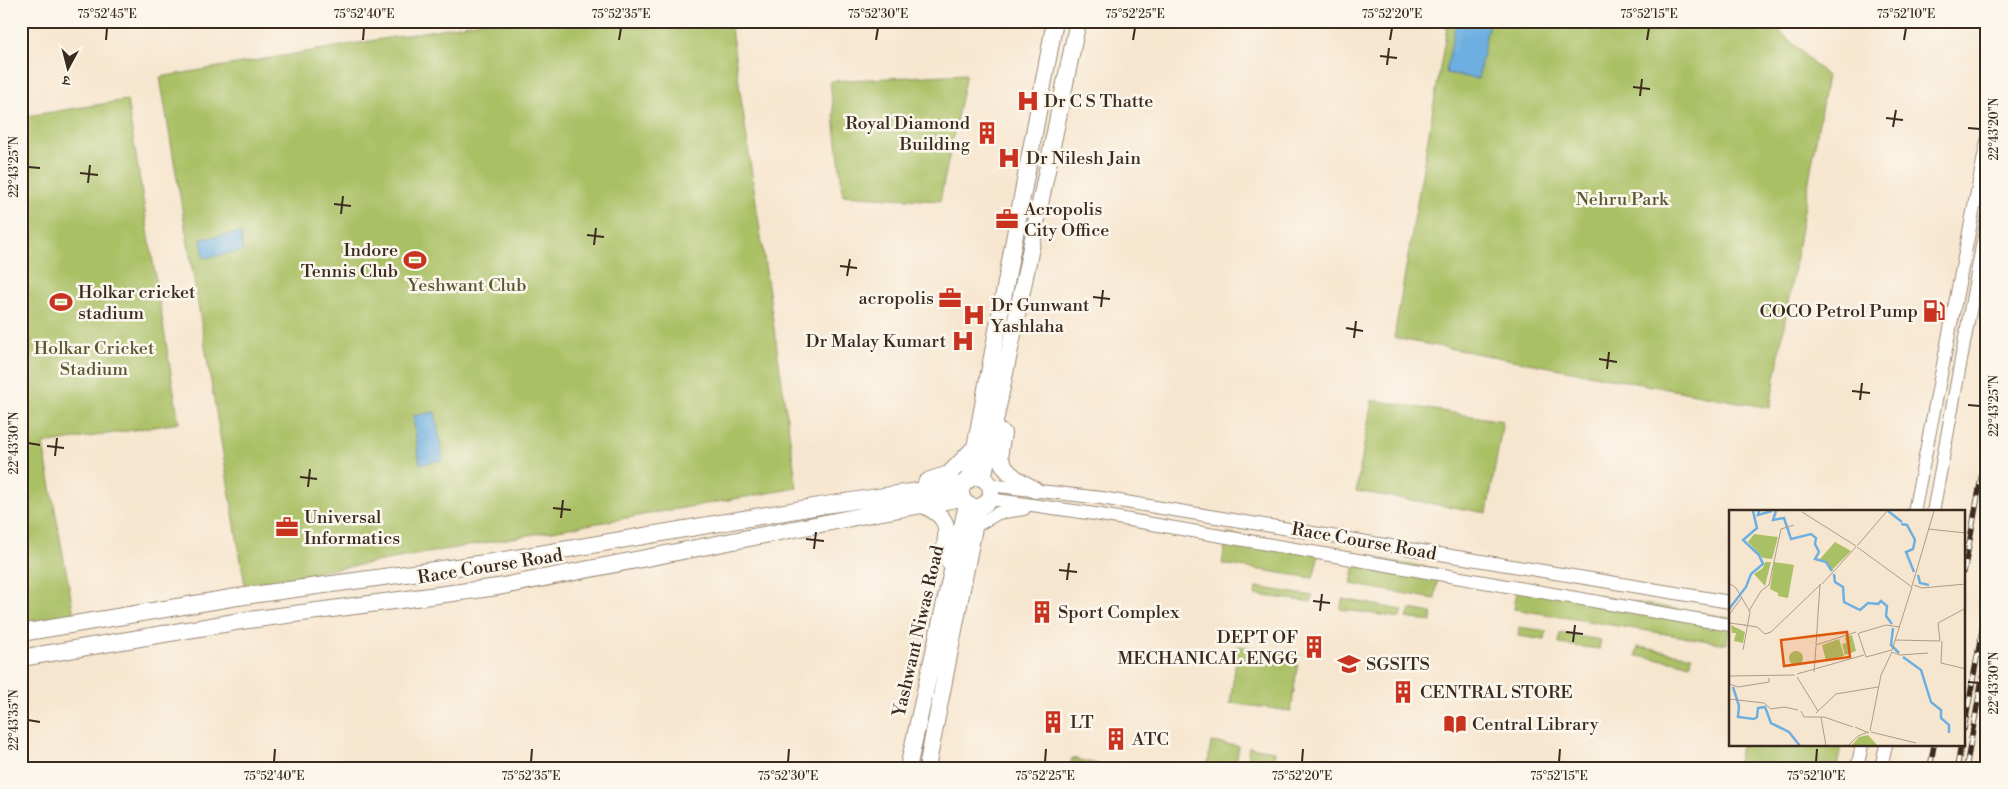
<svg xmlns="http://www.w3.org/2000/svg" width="2008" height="789" viewBox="0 0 2008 789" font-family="'Libre Bodoni','Noto Serif Devanagari',serif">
<rect width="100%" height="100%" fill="#fbf7ec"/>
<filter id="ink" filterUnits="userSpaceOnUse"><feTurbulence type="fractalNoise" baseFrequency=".02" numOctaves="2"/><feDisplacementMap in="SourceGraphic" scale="10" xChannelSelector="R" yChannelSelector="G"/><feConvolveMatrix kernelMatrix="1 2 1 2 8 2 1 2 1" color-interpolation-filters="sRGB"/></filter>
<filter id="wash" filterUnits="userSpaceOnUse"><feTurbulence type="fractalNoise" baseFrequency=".0096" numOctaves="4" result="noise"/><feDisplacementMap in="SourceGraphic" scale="20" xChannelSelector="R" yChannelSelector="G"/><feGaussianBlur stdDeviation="1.12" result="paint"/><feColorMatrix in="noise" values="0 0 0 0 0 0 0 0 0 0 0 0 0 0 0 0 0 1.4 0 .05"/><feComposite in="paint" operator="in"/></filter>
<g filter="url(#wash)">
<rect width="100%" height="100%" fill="#f7e6cf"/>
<path fill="#aac065" stroke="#727542" d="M487,21h243l67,467 -552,97 -85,-508z
M1448,21h321l58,55 -57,332 -376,-70z
M966,74l-26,127 -97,-6 -13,-114z
M127,100l52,323 -136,21 32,176 -54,8v-511z
M1372,400l131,21 -16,92 -131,-22z
M1227,534l93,15 -7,29 -91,-14z
M1357,555l82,14 -4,30 -84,-15z
M1518,583l212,35 -3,26 -213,-35z
M1256,587l57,9 -2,6 -56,-7z
M1343,599l60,11 -3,8 -60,-9z
M1410,609l22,4 -1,9 -24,-4z
M1519,627l27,4 -1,9 -27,-4z
M1560,633l41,7 -2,9 -40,-5z
M1238,646l61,8 -8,57 -61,-8z
M1638,647l54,9 -1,8 -55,-8z
M1211,742l28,4 -4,22h-28z
M1741,745h100l-4,23h-100z
M1249,747l26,4 -2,17h-27z
M1072,758l25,6v4h-27z"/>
<path fill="#6dafe1" stroke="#546c80" d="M1456,21h33l-11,58 -32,-6z
M240,233l3,18 -39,7 -3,-19z
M435,412l8,48 -23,4 -7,-48z"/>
</g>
<g filter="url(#ink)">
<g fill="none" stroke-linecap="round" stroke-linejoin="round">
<defs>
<path id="minor" d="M989,485l112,13 629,104
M990,499l105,15 635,111
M1914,512l73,-371
M1933,512l54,-293
M974,527l24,-14 26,-4
M1857,768l5,-23
M1881,768l5,-23"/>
<path id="major" d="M1003,433c-1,7 -3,14 -3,20 0,19 22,29 35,37
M961 492a15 15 0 1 1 30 0a15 15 0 1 1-30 0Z
M983,479l95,-458
M969,480l86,-459
M926,483l4,-3 19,-6 26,-27
M923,505c41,19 12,35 27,58
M21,633l216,-36 256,-35 332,-57 139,-21
M21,658l220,-37 257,-34 373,-73 91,-16
M908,768l59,-264
M927,768l51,-261"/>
</defs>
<use href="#minor" stroke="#998876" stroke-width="14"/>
<use href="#major" stroke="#998876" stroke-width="18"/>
<use href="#minor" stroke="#fff" stroke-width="12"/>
<use href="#major" stroke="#fff" stroke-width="16"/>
<defs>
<path id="rail" d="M1964,572l23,-126
M1964,729l23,-126
M1930,768l4,-23
M1957,768l4,-23
M1966,768l21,-117"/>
</defs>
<use href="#rail" stroke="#3b2a1e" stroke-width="5.5"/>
<use href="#rail" stroke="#fbf7ec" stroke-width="4" stroke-dasharray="11" stroke-linecap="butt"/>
</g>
</g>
<path fill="none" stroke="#3b2a1e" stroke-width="2" d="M106,40l1,-12M363,40l1,-12M619,40l2,-12M876,40l2,-12M1133,40l2,-12M1390,40l2,-12M1647,40l2,-12M1904,40l2,-12M1380,56l17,2M1387,65l2,-17M1633,87l17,2M1640,96l2,-17M1886,118l17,2M1893,127l3,-17M1968,128l12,1M28,167l12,1M80,173l18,2M88,183l2,-18M334,204l17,2M341,214l2,-18M587,235l17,2M594,245l2,-17M840,266l17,2M847,276l3,-17M1093,297l17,2M1101,307l2,-17M1346,328l17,3M1354,338l2,-17M1599,359l18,3M1607,369l2,-17M1852,391l18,2M1860,400l2,-17M1968,405l12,1M28,443l12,2M47,446l17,2M55,456l2,-18M300,477l17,2M308,487l2,-18M553,508l18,2M561,518l2,-18M806,539l18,2M814,549l2,-17M1059,570l18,2M1067,580l2,-17M1313,601l17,2M1320,611l2,-17M1566,632l17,2M1573,642l2,-17M1968,682l12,1M28,720l12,2M274,762l1,-13M531,762l1,-13M788,762l1,-13M1045,762l1,-13M1302,762l1,-13M1559,762l1,-13M1816,762l1,-13"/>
<defs>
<symbol id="hospital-bare" viewBox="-9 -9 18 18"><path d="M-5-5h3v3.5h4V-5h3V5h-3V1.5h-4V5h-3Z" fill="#c8321e" stroke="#fbf7ec" stroke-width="2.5" paint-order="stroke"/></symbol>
<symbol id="building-bare" viewBox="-9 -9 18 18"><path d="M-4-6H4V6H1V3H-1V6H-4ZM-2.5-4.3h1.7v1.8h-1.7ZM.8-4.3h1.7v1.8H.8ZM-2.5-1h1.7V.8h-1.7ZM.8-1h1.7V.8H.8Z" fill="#c8321e" stroke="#fbf7ec" stroke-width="2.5" paint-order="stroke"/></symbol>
<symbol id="office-bare" viewBox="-9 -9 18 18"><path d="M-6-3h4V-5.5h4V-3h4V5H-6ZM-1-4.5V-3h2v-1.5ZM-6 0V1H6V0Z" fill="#c8321e" stroke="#fbf7ec" stroke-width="2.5" paint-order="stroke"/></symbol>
<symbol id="stadium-bare" viewBox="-9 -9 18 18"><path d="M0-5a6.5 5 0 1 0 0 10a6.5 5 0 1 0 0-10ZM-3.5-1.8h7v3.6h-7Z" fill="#c8321e" stroke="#fbf7ec" stroke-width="2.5" paint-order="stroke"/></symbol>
<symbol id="fuel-bare" viewBox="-9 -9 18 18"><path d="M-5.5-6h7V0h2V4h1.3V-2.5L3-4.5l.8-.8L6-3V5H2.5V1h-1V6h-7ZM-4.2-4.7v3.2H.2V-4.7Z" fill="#c8321e" stroke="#fbf7ec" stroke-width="2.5" paint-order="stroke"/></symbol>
<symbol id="university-bare" viewBox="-9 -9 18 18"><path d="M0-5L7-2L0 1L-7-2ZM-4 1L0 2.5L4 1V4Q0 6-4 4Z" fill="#c8321e" stroke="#fbf7ec" stroke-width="2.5" paint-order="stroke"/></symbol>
<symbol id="library-bare" viewBox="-9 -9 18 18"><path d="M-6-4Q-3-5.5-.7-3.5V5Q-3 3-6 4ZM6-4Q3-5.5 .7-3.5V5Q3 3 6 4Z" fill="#c8321e" stroke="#fbf7ec" stroke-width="2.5" paint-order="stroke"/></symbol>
</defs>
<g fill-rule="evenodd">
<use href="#hospital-bare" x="1012" y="85" width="32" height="32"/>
<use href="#building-bare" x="971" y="117" width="32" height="32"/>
<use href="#hospital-bare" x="993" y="142" width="32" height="32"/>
<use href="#office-bare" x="991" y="203" width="32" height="32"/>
<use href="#stadium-bare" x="399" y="244" width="32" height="32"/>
<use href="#office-bare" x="934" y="282" width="32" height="32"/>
<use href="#stadium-bare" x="45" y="286" width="32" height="32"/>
<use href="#fuel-bare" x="1918" y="295" width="32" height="32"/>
<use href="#hospital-bare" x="958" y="299" width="32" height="32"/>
<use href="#hospital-bare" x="947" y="325" width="32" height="32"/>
<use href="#office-bare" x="271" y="511" width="32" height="32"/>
<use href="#building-bare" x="1026" y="596" width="32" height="32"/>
<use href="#building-bare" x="1298" y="631" width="32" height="32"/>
<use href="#university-bare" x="1333" y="648" width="32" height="32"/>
<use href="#building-bare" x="1387" y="676" width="32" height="32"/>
<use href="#building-bare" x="1037" y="706" width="32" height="32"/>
<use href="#library-bare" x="1439" y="708" width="32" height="32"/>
<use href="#building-bare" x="1100" y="723" width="32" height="32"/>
</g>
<g text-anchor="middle" stroke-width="5" stroke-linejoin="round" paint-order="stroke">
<g font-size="18" fill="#3b2a1e" stroke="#fbf7ec" text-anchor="start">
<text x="1044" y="107">Dr C S Thatte</text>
<text x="970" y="129" text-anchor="end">Royal Diamond<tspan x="970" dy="21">Building</tspan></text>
<text x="1026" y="164">Dr Nilesh Jain</text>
<text x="1024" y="215">Acropolis<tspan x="1024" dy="21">City Office</tspan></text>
<text x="398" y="256" text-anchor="end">Indore<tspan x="398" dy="21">Tennis Club</tspan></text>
<text x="78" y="298">Holkar cricket<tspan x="78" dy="21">stadium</tspan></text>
<text x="934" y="304" text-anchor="end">acropolis</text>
<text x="991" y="311">Dr Gunwant<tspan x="991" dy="21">Yashlaha</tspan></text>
<text x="1918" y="317" text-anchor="end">COCO Petrol Pump</text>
<text x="946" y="347" text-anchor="end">Dr Malay Kumart</text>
<text x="304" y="523">Universal<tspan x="304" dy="21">Informatics</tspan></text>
<text x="1058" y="618">Sport Complex</text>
<text x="1298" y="643" text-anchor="end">DEPT OF<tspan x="1298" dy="21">MECHANICAL ENGG</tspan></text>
<text x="1366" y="670">SGSITS</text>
<text x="1420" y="698">CENTRAL STORE</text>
<text x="1070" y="728">LT</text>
<text x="1472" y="730">Central Library</text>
<text x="1132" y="745">ATC</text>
</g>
<g font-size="18" fill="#5c5733" stroke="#fbf7ec">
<text x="1622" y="205">Nehru Park</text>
<text x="467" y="291">Yeshwant Club</text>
<text x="94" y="354">Holkar Cricket<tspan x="94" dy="21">Stadium</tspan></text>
</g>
<g font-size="18" fill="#3b2a1e" stroke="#fbf7ec">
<text transform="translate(1364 541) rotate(10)" y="6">Race Course Road</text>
<text transform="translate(490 566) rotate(-9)" y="6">Race Course Road</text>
<text transform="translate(918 631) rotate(-77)" y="6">Yashwant Niwas Road</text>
</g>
</g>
<g transform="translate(1729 510)">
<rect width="236" height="236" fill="#f7e6cf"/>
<path d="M25,24l24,3 -6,22 -9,-1 -15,-16zM106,32l16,9 -19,19 -6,-9 -7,-1zM36,52h6l-6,24 -11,-12 9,-6zM45,52l20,3 -6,33 -10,-2v-3l-8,-4zM2,115l14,7 -2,11 -9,-2 2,-8h-4zM123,125l4,16 -11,4 -3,-11 4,-1 -1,-6zM110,129l5,17 -18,5 -4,-16zM60 148a7 7 0 1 1 14 0a7 7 0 1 1-14 0ZM139,225l10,11h-27l8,-9z" fill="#aac065"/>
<path fill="none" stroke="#6dafe1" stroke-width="2.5" d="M30,1l-1,4 14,-4M47,1l-3,9 11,-2 7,21 20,-5 5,4 -1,6 4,8 -4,7 11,3 6,9M159,1l14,11M172,14l6,1 8,15 -2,9 -7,3 8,20M105,64l1,8 8,5 1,15 16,8 8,-7 10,1 3,-3 6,5 -1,10 6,8M189,65l2,8 9,2M0,99l17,-22 5,-13 12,-10 -4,-9 -16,-15 14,-12 -4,-17M164,118l-2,17 8,8M174,147l18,13 10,32 10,8v8l8,7v8M4,177l6,19 -1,11 16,2 3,-2 1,-9 7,-1 6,16 18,9 11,14"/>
<path fill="none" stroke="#ac9b88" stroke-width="1" d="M73,2l54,34M199,19l38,4M128,36l30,-35M128,37l55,40 -20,63 -26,7 -8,-24M0,73l7,5 14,24 -7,38M93,74l34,-37M185,75l8,3 44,-4M183,76l22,-75M20,101l12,-20 8,-6 12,-56 13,-4M0,105l13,-18M0,113l16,2M15,115l13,2 8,7 6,-2 50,-48M130,123l27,-8 14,2M166,130l45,1M211,131l-2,-18 28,-15M213,131l-1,22 25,6M87,135l4,-61M87,135l40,-13M171,145l28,-2M85,162l2,-26M68,164l67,-19M0,166l66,-1M68,167l21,34M0,174l9,3 31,-5v-4M0,189l35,4 7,6 13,-2 14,3M72,201l3,6h20l29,10M87,203l20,-19 42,-7M92,207l5,29M126,217l14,6M141,221l11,-56 11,-23 8,3M142,222l45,11M119,236l10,-10 10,-4"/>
<path fill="#df570d" fill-opacity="0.15" stroke="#df570d" stroke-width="2.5" d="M118,122l3,25 -66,9 -3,-26z"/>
<rect width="236" height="236" fill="none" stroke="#3b2a1e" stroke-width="2.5"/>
</g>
<rect width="2008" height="789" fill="none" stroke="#fbf7ec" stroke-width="55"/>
<g transform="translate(68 68) rotate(187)" stroke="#fbf7ec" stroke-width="4" paint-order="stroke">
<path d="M0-4L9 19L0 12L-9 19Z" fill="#3b2a1e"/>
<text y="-8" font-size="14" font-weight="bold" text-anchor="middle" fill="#3b2a1e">उ</text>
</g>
<rect x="28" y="28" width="1952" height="734" fill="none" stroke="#3b2a1e" stroke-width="2"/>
<g font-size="12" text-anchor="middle" fill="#3b2a1e">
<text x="107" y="18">75°52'45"E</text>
<text x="364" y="18">75°52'40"E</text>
<text x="621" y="18">75°52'35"E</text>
<text x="878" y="18">75°52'30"E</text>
<text x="1135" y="18">75°52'25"E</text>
<text x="1392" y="18">75°52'20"E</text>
<text x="1649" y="18">75°52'15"E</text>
<text x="1906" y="18">75°52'10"E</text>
<text transform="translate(1994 129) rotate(-90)" y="4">22°43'20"N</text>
<text transform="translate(14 167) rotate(-90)" y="4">22°43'25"N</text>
<text transform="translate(1994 406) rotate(-90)" y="4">22°43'25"N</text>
<text transform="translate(14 443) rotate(-90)" y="4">22°43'30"N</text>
<text transform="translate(1994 683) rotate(-90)" y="4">22°43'30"N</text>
<text transform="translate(14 720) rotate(-90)" y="4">22°43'35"N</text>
<text x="274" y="780">75°52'40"E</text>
<text x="531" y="780">75°52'35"E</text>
<text x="788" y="780">75°52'30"E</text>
<text x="1045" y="780">75°52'25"E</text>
<text x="1302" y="780">75°52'20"E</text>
<text x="1559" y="780">75°52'15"E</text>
<text x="1816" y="780">75°52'10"E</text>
</g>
</svg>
